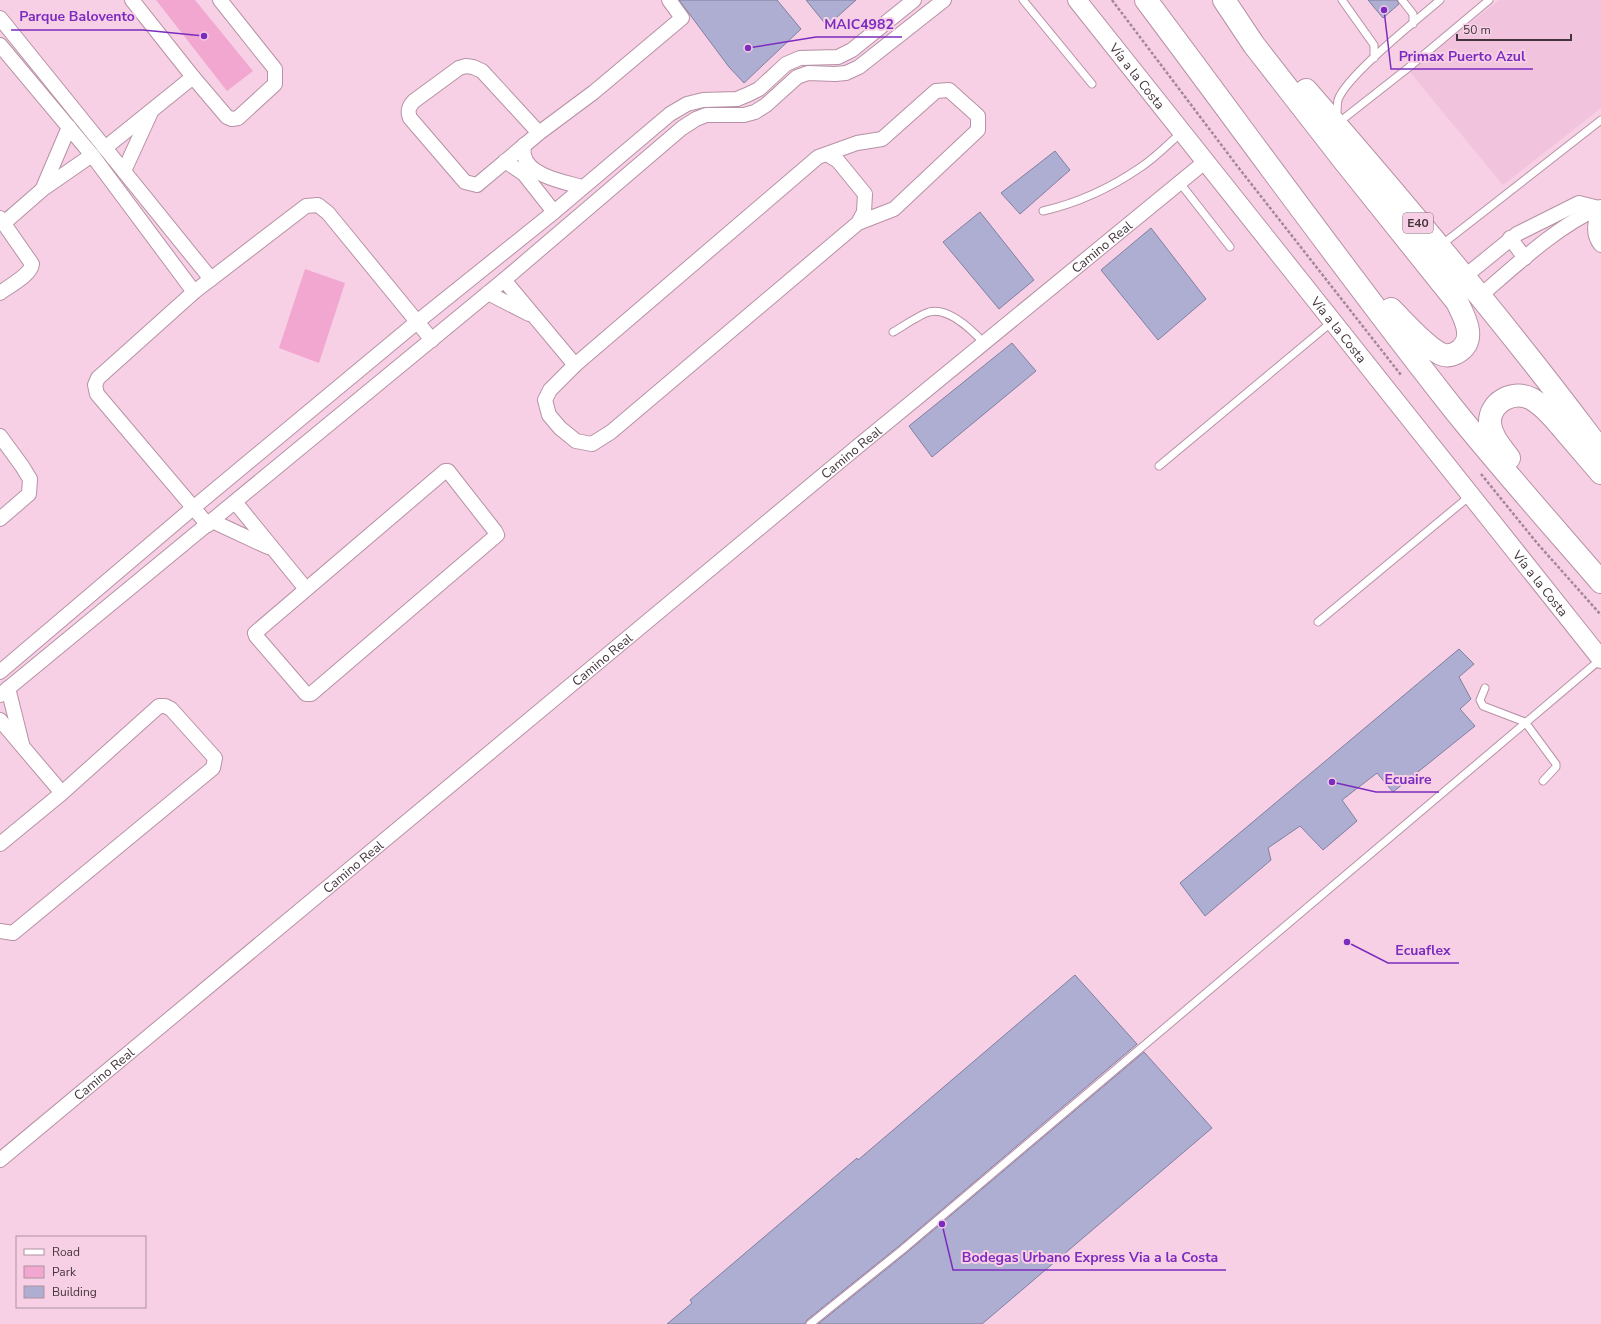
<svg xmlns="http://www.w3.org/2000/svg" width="1601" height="1324" viewBox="0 0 1601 1324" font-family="'Nunito Sans',sans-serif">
<rect width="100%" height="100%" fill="#f7d0e5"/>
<path fill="#f2c3dc" d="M1499,0h102v108l-98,77 -94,-114z"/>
<path fill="#f1a7d0" d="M156,0h39l58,71 -26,20z
M305,269l40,14 -26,80 -40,-15z"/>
<path fill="#aeaed2" stroke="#7f7fa1" d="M679,0h98l24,29 -57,54 -15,-16z
M806,0h50l-29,26z
M1368,0h29l2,4 -16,14z
M1055,151l15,19 -50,44 -19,-21z
M980,212l54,68 -35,29 -56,-67z
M1151,228l55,71 -48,41 -57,-70z
M1012,343l24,28 -104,86 -23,-31z
M1459,649l15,15 -15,13 12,22 -11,10 15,17 -82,66 -16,-19 -35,27 15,21 -34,29 -23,-24 -32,22 3,12 -66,56 -25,-33z
M1075,975l62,69 -238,202 -92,74 -2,4h-138l25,-21 -2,-3 167,-142 1,2z
M1144,1052l68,76 -230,196h-164l87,-70z"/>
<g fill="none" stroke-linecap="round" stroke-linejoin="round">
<defs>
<path id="service" d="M1023,0l69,84
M1342,0l32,45v13
M1402,0l11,14v10
M1337,119c0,-6 0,-14 1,-19 8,-24 80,-81 102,-100
M1338,123l70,-55 81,-68
M1180,183l50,64
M1043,211c35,-8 69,-24 98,-44 15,-10 27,-23 40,-34
M1440,246l161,-126
M893,332c9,-5 26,-17 36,-20 19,-5 43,18 55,31
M1159,466l174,-145
M1318,622l153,-127
M1485,688l-5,12 3,6 42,16 31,42v3l-13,14
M810,1324l92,-74 699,-591"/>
<g id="minor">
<path d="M132,0l61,77 34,40 5,2 6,-1 37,-34v-15l-55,-69"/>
<path d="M0,18l211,261"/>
<path d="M0,45l92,110 102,137"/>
<path d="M539,133l-57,-62 -9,-4 -7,-1 -7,2 -45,33c-5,5 -7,10 -4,17l55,64 12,3 62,-52 55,-41 88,-74 -13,-18"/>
<path d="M524,145c0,3 -1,7 0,10 4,21 41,27 58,32"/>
<path d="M105,148l88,-71"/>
<path d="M827,154l11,7 27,33 -1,18 -6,11 -247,209 -19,12 -16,-3 -16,-13 -11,-13 -4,-15 5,-10 25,-25 243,-208 39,-14 25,-4 54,-48 13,-1 29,26v14l-84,79 -36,14"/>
<path d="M505,161l19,13 30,38"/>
<path d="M124,171l27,-59"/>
<path d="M43,188l26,-61"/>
<path d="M1599,208c-3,13 -8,25 2,37"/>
<path d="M0,218l32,46c-1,11 -23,22 -32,29"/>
<path d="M4,223l39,-34 49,-34"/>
<path d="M1510,238l15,20"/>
<path d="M1464,277l53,-43 62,-31 20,5"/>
<path d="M504,280l71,85"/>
<path d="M488,293l41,21"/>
<path d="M1479,297c36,-31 79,-72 122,-90"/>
<path d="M0,436l22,30 8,13 -1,15 -29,25"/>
<path d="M445,471h3l47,60 2,4 -186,159h-5l-50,-58 -1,-3z"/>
<path d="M235,502l71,87"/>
<path d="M212,521l56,26"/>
<path d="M208,525l-111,-131 -2,-9 3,-7 96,-86 112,-86 12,-1 10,8 104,127"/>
<path d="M0,672l193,-164 224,-186 137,-110 116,-98 17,-10 16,-4 34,-1 12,-5 10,-5 27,-25 14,-6 38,-1 14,-7 62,-50"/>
<path d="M8,688l14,56"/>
<path d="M0,695l504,-415 178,-152 14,-9 10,-4h38l11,-3 11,-7 31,-28 11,-4 27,1 11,-1 13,-6 85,-67"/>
<path d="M0,720l62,73"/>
<path d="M0,844l62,-51 97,-87h6l6,3 44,49 -2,10 -200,165 -13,-2"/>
<path id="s1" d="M0,1160l857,-713 349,-286"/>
</g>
<g id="tertiary">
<path id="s2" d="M1077,0l524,659"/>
</g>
<path id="trunk" d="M1146,0c102,136 201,274 306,407 48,60 99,117 149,175
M1224,0l30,45 91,117 112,140c8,16 21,39 -1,51 -6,3 -12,3 -17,0 -16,-9 -35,-31 -48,-44
M1306,90c101,116 203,237 295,361
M1509,458c-7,-10 -18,-21 -19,-35 -1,-21 24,-34 42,-24 13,8 23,20 33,32 12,14 24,28 36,42"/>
</defs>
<use href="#service" stroke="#b791a5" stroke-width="9"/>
<use href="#minor" stroke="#b791a5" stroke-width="16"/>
<use href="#tertiary" stroke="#b791a5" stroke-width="20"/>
<use href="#trunk" stroke="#b791a5" stroke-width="24"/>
<path stroke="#a38796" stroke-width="2.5" stroke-dasharray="3 2" stroke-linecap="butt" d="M1112,0l126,167 163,208
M1481,474l56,69 64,72"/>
<use href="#service" stroke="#fff" stroke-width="7"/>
<use href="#minor" stroke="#fff" stroke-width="14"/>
<use href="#tertiary" stroke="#fff" stroke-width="18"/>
<use href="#trunk" stroke="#fff" stroke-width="22"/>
</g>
<g text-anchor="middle" stroke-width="4" stroke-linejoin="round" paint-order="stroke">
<rect fill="#f7d0e5" stroke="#7a646f" stroke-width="1" x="1403" y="213" width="30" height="20" rx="3"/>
<g font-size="12" font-weight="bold" fill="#44353d">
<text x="1418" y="227">E40</text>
</g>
<g font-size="13" fill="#44353d" stroke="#f7d0e5">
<text dy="5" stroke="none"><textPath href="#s2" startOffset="97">Vía a la Costa</textPath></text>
<text dy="5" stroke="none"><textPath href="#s1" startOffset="1431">Camino Real</textPath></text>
<text dy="5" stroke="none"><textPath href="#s2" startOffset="421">Vía a la Costa</textPath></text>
<text dy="5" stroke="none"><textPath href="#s1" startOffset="1107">Camino Real</textPath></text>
<text dy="5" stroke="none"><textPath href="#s2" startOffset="745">Vía a la Costa</textPath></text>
<text dy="5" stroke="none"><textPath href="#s1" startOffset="783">Camino Real</textPath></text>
<text dy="5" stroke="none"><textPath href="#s1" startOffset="459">Camino Real</textPath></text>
<text dy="5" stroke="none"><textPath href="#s1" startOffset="135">Camino Real</textPath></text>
</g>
</g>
<path fill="none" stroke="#7b2cbf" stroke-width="1.5" d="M204 36L143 30H11M748 48L816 37H902M1384 10L1391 69H1533M1332 782L1376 792H1439M1347 942L1388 963H1459M942 1224L953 1270H1226"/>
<g fill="#7b2cbf" stroke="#f7d0e5" stroke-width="1.5">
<circle cx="204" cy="36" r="4"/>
<circle cx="748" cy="48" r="4"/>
<circle cx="1384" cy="10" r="4"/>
<circle cx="1332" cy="782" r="4"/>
<circle cx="1347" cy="942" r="4"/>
<circle cx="942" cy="1224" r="4"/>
</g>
<g font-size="14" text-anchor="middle" font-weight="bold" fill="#7b2cbf" stroke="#f7d0e5" stroke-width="4" stroke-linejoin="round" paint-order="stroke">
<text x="77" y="21">Parque Balovento</text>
<text x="859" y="29">MAIC4982</text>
<text x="1462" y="61">Primax Puerto Azul</text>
<text x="1408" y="784">Ecuaire</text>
<text x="1423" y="955">Ecuaflex</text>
<text x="1090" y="1262">Bodegas Urbano Express Via a la Costa</text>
</g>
<rect x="16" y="1236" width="130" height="72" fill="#f7d0e5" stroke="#af92a2"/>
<rect x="24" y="1249" width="20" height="6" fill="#ffffff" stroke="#af92a2"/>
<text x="52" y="1256" font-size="12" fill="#44353d">Road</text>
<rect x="24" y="1266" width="20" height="12" fill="#f1a7d0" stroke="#af92a2"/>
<text x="52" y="1276" font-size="12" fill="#44353d">Park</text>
<rect x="24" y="1286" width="20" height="12" fill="#aeaed2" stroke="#af92a2"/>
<text x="52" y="1296" font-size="12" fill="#44353d">Building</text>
<path d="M1457 34v6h114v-6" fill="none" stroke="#44353d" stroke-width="2"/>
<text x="1463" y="34" font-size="12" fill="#44353d" stroke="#f7d0e5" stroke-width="3" paint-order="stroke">50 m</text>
</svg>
